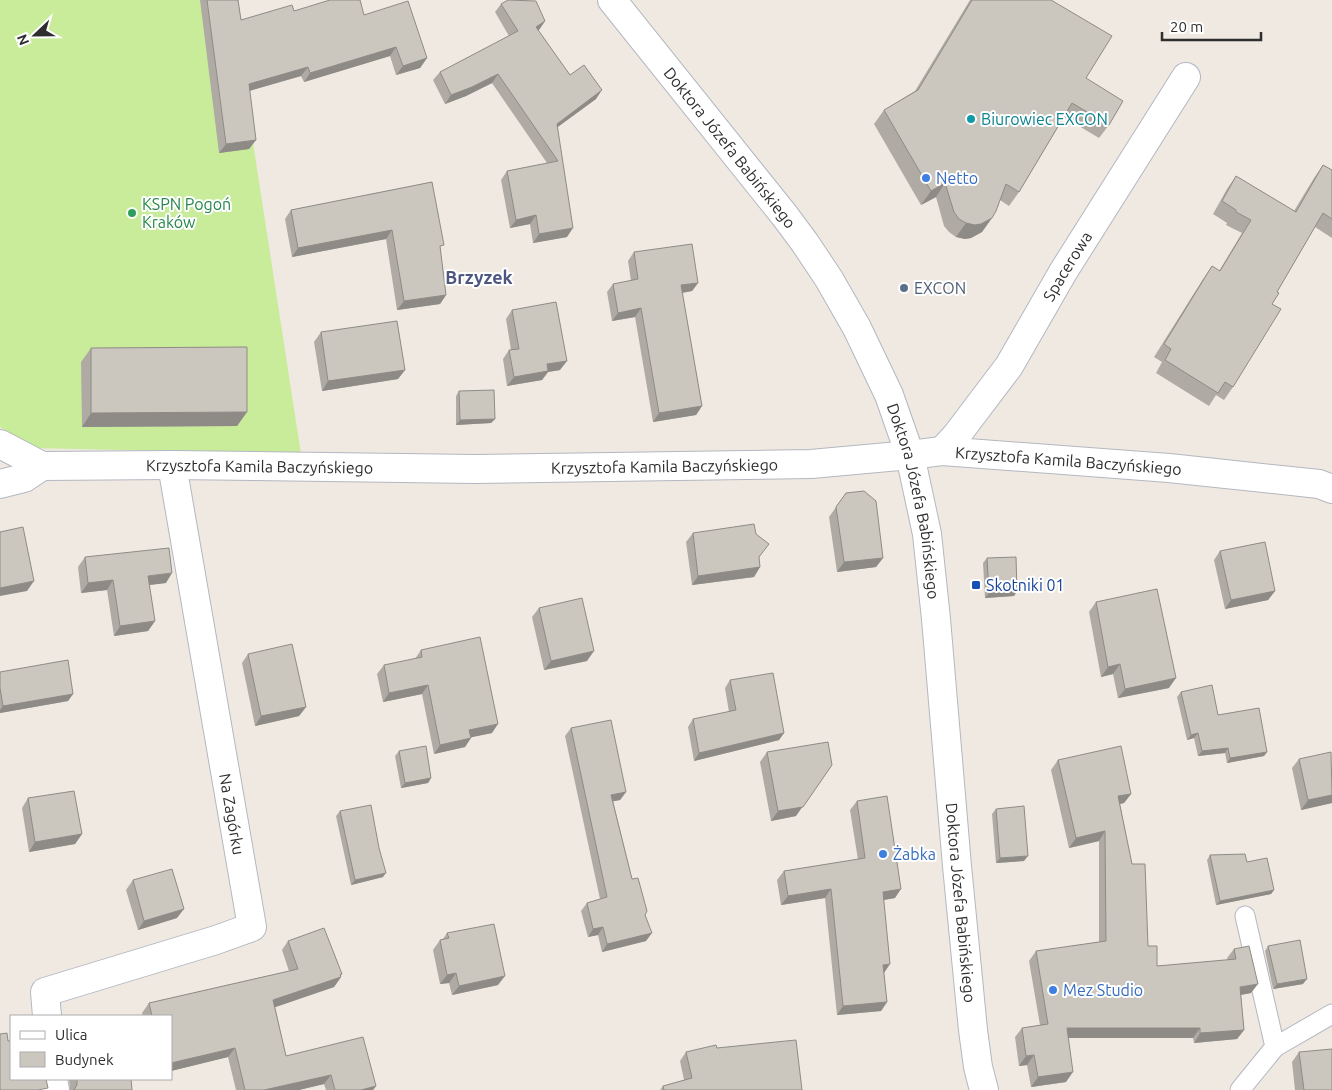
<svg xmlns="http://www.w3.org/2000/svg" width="1332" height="1090" viewBox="0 0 1332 1090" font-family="Ubuntu,sans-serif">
<rect width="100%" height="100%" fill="#efe9e1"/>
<path fill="#c9ec9a" d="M0,0h231l70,454 -269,-6 -32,-21z"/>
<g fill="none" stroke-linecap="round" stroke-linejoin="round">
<defs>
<path id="lane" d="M1245,916l30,131
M1240,1090l35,-43 57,-33"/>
<g id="street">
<path id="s1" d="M0,444l42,22 130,-1 303,4 336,-5 99,-9 32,-4 227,17 150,16 13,5"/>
<path id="s2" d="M942,451l14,-15 53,-70 54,-94 123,-195"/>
<path d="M0,484l24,-6 18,-12"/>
<path d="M47,1016l-2,-24 171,-52 36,-13 -80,-462"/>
<path d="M53,1079l2,11"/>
</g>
<g id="secondary">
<path id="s3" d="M612,0l173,216 20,27 24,36 28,49 32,67 21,60 17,79 9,85 21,247 16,164 5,37 6,23"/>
</g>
</defs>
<use href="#lane" stroke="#b4b7c1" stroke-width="21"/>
<use href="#street" stroke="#b4b7c1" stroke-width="30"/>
<use href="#secondary" stroke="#b4b7c1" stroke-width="30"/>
<use href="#lane" stroke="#fff" stroke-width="19"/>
<use href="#street" stroke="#fff" stroke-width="28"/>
<use href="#secondary" stroke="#fff" stroke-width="28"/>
</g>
<path fill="#afaba4" d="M200,0h38l3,20 53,-9 70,4 63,43 -7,10 -24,7 -6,-19 -86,26 -3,-6 -52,15 7,49 -7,9 -30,4z
M970,0h81l35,78 23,47 -10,13 -35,-21 -45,75 -10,14 -9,-6 -4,11 -14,21 -11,6 -6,1 -9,-2 -7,-5 -5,-6 -8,-29 -15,8 -47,-81 10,-14 31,-19z
M501,4l44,17 -7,10 32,44 26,24 -39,28 10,110 -34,6 -3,-19 -20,4 -9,-48 6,-9 40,-8 -55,-80 -26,13 -21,8 -12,-24 7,-8 69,-36 -14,-24z
M1323,165l9,5v68l-17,-11 -38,65 -44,95 -9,13 -8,-5 -7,11 -53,-33 6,-11 -8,-5 49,-78 9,-13 7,5 23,-38 -16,-8 1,-2 -14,-9 14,-25 9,-13 58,35 20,-33z
M432,182l14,113 -6,9 -43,6 -11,-71 -94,18 -7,-38 6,-9z
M634,252l64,31 -6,8 -10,2 20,113 -6,9 -43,7 -18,-105 -23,4 -5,-29 6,-8 18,-3 -3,-20z
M512,310l48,60 -12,2 -6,8 -35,6 -4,-27 6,-9h2l-5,-31z
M321,332l84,38 -7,9 -76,12 -8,-49z
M91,348l156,64 -10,14 -155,1 -1,-65z
M459,391l36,28 -4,4 -35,2v-29z
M846,493l37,65 -7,9 -39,5 -8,-55z
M693,533l67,34 -6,10 -62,8 -6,-43z
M1220,551l55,40 -7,9 -43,9 -11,-49z
M85,557l81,26 -17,2 6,36 -7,10 -34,5 -7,-46 -26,3 -3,-26z
M987,558l30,33 -3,5 -29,2 -2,-35z
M1096,602l73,86 -51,10 -5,-24 -12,3 -12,-65z
M539,608l48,53 -43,9 -12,-53z
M421,650l71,83 -21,4 -6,10 -31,7 -12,-60 -39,8 -6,-28 7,-9 31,-6z
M248,654l58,53 -7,9 -44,10 -13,-63z
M0,672l73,22 -5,7 -68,12z
M730,680l54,53 -5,7 -85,21 -6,-34 5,-8 36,-7 -4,-24z
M1181,692l37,23 49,37 -3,4 -37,7 -2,-10 -27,3 -4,-18 -7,2 -10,-43z
M571,728l55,64 -6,8 -7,1 19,78 13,36 1,26 -44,11 -4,-17 -10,2 -7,-26 6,-8 13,-4 -35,-163z
M399,751l32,27 -3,5 -27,5 -6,-32z
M767,752l29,64 -25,5 -11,-59z
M1299,759l33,44 -31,7 -9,-42z
M1058,760l73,34 -7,9 -4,1 28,142 9,20 71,-6 -1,-2 7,-9 17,44 -10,2 3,35 -7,9 -43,4 -1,-5h-125l-2,44 -35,5 -4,-22 -8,1 -4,-29 7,-9 18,-3 -11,-64 7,-10 63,-9v-101l-30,7 -18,-78z
M28,798l54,36 -7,10 -46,8 -7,-44z
M857,801l38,97 -11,2v73l3,29 -6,9 -44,4 -12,-117 -44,7 -4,-25 7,-9 74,-11 -8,-50z
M996,809l28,52 -28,2 -4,-49z
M340,811l43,66 -32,8 -15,-69z
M1210,855l37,7 27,28 -3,4 -55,11 -9,-45z
M133,880l44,38 -39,12 -12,-40z
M447,933l51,52 -46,10 -3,-12 -9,1 -7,-34 7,-10 3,-1z
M288,941l54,33 -2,2 1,1 -7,10 -59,20 11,49 90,30 -3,4h-47l-2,-6 -25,6h-63l-8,-33 -57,14v-55h-28l-1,-3 7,-10 140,-32 -7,-21z
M1268,946l35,38 -30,5 -8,-38z
M717,1048l85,42h-142l3,-4 21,-6 -4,-19 6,-9z
M1299,1052l33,38h-37l-3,-28z
M69,1079h69l-7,1 1,10h-62z"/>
<path fill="#8e8b86" d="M545,21l-6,9 -9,6 6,-9z
M396,47l-6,9 -86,26 6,-9z
M427,58l-7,10 -24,7 7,-9z
M308,67l-7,9 -59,17 7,-9z
M498,74l-6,9 -26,13 -21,8 6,-9z
M602,90l-6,9 -45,33 6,-8z
M256,140l-7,9 -30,4 7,-9z
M945,183l-9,14 -15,8 10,-14z
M536,215l-6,9 -20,4 6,-8z
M992,218l-10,14 -11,6 -6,1 -9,-2 10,-14z
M573,228l-6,9 -34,6 6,-9z
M392,230l-6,9 -94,18 6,-9z
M698,283l-6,8 -17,3 6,-9z
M446,295l-6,9 -43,6 7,-9z
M641,308l-6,9 -23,4 6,-8z
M567,361l-7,9 -12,2 -6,8 -35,6 7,-9 33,-13z
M405,370l-7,9 -76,12 6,-10z
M702,406l-6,9 -43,7 6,-9z
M247,412l-10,14 -155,1 9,-14z
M495,419l-4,4 -35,2 4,-5z
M883,558l-7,9 -39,5 7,-10z
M760,567l-6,10 -62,8 6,-9z
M172,573l-6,10 -25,3 7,-10z
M113,580l-6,10 -26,3 7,-10z
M34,581l-7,10 -27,5v-8z
M1017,591l-3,5 -29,2 4,-5z
M1275,591l-7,9 -43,9 6,-9z
M155,621l-7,10 -34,5 6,-10z
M594,651l-7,10 -43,9 7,-9z
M1120,664l-7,10 -12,3 7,-10z
M1176,678l-7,10 -51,10 7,-9z
M428,685l-6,9 -39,8 6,-9z
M73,694l-5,7 -68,12v-3l3,-4z
M306,707l-7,9 -44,10 6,-10z
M498,724l-6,9 -29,6 6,-9z
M784,733l-5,7 -85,21 5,-8z
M1198,733l-4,5 -7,2 4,-5z
M471,738l-6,9 -31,7 6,-9z
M1228,748l-3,5 -27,3 4,-5z
M1267,752l-3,4 -37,7 3,-5z
M825,775l-29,41 -25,5 7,-10z
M431,778l-3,5 -27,5 4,-5z
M626,792l-6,8 -15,3 6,-8z
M1131,794l-7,9 -13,3 7,-10z
M1332,795v8l-31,7 7,-10z
M1105,831l-6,10 -30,7 7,-10z
M82,834l-7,10 -46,8 6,-10z
M1028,856l-4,5 -28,2 4,-5z
M386,873l-3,4 -32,8 4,-5z
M831,889l-6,9 -44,7 7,-9z
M901,889l-6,9 -18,3 6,-9z
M1274,890l-3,4 -55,11 4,-4z
M184,909l-7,9 -39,12 6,-9z
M603,927l-5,8 -10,2 5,-8z
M652,933l-6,8 -44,11 5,-8z
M890,964l-6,9 -1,-8z
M456,973l-7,10 -9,1 7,-9z
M342,974l-3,4 2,-1 -7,10 -67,23 6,-10z
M505,976l-7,9 -46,10 7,-9z
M1307,979l-4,5 -30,5 4,-5z
M1258,984l-7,9 -17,3 6,-9z
M887,1002l-6,9 -44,4 6,-9z
M1067,1028h133l-7,10h-133z
M1244,1030l-7,9 -43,4 6,-10z
M235,1048l-7,9 -57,14v-8z
M1034,1055l-7,10 -8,1 7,-10z
M1073,1072l-7,10 -35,5 7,-10z
M331,1075l-7,9 -25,6h-35z
M376,1086l-3,4h-12z"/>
<path fill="#cbc7bf" stroke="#8e8b86" d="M207,0h31l3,20 51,-15 2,6 36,-11h30l4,15 44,-14 19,57 -24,8 -7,-19 -86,26 -2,-6 -59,17 7,56 -30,4z
M508,0l28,1 9,20 -9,6 34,48 14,-10 18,25 -45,34 16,104 -34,6 -3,-19 -20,5 -9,-49 51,-10 -60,-87 -26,13 -21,8 -11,-23 78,-41 -17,-27z
M972,0h79l61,36 -26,42 37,23 -14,24 -37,-22 -53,89 -13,-8 -10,27 -4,7 -11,6 -6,1 -9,-2 -7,-4 -5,-7 -9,-29 -14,8 -47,-81 34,-20z
M1323,165l9,5v49l-9,-6 -46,79 2,1 -7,11 9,5 -48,78 -8,-5 -7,11 -53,-33 6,-11 -7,-5 48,-78 8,5 31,-51 -15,-8v-2l-14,-9 14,-25 60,36z
M432,182l12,63 -4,1 6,49 -42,6 -12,-71 -94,18 -7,-38z
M692,244l6,39 -17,2 21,121 -43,7 -18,-105 -23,5 -5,-29 25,-5 -4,-27z
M556,302l11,59 -20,3 1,7 -34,6 -5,-27 10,-1 -7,-39z
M397,321l8,49 -77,11 -7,-49z
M247,347v65l-156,1v-65z
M494,390l1,29 -35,1 -1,-29z
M864,491l12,10 7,57 -39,4 -8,-55 10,-14z
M754,524l2,10 13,10 -10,13 1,10 -62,9 -5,-43z
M23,527l11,54 -34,7v-56z
M1265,542l10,49 -44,9 -11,-49z
M169,548l3,25 -24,3 7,45 -35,5 -7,-46 -25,3 -3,-26z
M1016,557l1,34 -28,2 -2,-35z
M1157,589l19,89 -51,11 -5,-25 -12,3 -12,-65z
M582,598l12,53 -43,10 -12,-53z
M480,637l18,87 -29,6 2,8 -31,7 -12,-60 -39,8 -5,-28 38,-8 -1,-7z
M292,644l14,63 -45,9 -13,-62z
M68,660l5,34 -70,12 -3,-18v-16z
M773,673l11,60 -85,20 -6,-34 43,-9 -6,-30z
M1212,685l6,30 41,-7 8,44 -37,6 -2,-10 -26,3 -4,-18 -7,2 -10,-43z
M611,720l15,72 -15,3 21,84 6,-1 9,33 -2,4 7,18 -45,11 -4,-17 -10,2 -6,-26 20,-6 -36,-169z
M828,742l4,23 -29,42 -25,4 -11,-59z
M426,746l5,32 -26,5 -6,-32z
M1121,746l10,48 -13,2 14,68h13l3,82h9v20l79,-7 -2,-10 15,-3 9,38 -18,3 4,43 -44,3v-5h-133l6,44 -35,5 -4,-22 -8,1 -4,-28 26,-4 -12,-73 70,-10 -1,-110 -29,7 -18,-78z
M1331,752l1,43 -24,5 -9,-41z
M74,791l8,43 -47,8 -7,-44z
M887,796l14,93 -18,3 7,72 -7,1 4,37 -44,4 -12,-117 -43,7 -4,-25 81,-13 -8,-57z
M371,805l8,43 7,25 -31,7 -15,-69z
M1024,806l4,50 -28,2 -4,-49z
M1245,854l2,8 20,-4 7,32 -54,11 -10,-46z
M172,869l12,40 -40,12 -11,-41z
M494,924l11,52 -46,10 -3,-13 -9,2 -7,-35 9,-2 -2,-5z
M324,928l18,46 -2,1 1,2 -68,23 13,56 77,-19 13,49 -15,4h-26l-4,-15 -67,15h-19l-10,-42 -64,15v-47h-19l-3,-13 149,-34 -10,-28z
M1300,940l7,39 -30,5 -9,-38z
M7,1033l1,8h3v38h35l2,9 -10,2h-38v-56z
M796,1040l6,50h-138l-1,-4 29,-8 -6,-26 30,-7 1,3z
M1332,1049v41h-28l-5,-38z
M77,1079h54l1,11h-58l3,-5z"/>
<circle fill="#0f9aa8" stroke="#fff" stroke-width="2" cx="971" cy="119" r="5"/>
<g fill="#3f7fe0" stroke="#fff" stroke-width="2">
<circle cx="926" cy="178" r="5"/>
<circle cx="883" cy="854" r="5"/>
<circle cx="1053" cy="990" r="5"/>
</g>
<circle fill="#2e9e5b" stroke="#fff" stroke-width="2" cx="132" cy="213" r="5"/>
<circle fill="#5c6f8a" stroke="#fff" stroke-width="2" cx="904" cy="288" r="5"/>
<rect fill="#1a4fb4" stroke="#fff" stroke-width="2" x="971" y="580" width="10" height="10" rx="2.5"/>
<g text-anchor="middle" stroke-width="4" stroke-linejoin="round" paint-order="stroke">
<g font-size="16" fill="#0d838f" stroke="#fff" text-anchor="start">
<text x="981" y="125">Biurowiec EXCON</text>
</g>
<g font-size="16" fill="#2e2e2e" stroke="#fff">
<text dy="6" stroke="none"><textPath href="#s3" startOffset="189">Doktora Józefa Babińskiego</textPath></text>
<text dy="6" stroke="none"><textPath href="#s2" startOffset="224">Spacerowa</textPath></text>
<text dy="6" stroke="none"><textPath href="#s1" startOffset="1075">Krzysztofa Kamila Baczyńskiego</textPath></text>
<text dy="6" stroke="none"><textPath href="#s1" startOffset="265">Krzysztofa Kamila Baczyńskiego</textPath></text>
<text dy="6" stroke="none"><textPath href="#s1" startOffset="670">Krzysztofa Kamila Baczyńskiego</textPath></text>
<text dy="6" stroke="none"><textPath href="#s3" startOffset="594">Doktora Józefa Babińskiego</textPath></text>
<text transform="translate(232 814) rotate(80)" y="6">Na Zagórku</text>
<text dy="6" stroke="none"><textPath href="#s3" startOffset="999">Doktora Józefa Babińskiego</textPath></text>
</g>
<g font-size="16" fill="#366cbe" stroke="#fff" text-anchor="start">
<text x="936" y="184">Netto</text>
<text x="893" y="860">Żabka</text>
<text x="1063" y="996">Mez Studio</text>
</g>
<g font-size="16" fill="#27864d" stroke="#fff" text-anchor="start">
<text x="142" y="210">KSPN Pogoń<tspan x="142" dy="18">Kraków</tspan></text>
</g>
<g font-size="16" fill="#4e5e75" stroke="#fff" text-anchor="start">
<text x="914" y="294">EXCON</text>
</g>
<g font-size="16" fill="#164399" stroke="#fff" text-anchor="start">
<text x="986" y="591">Skotniki 01</text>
</g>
<g font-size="18" font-weight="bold" fill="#4d5680" stroke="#fff">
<text x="479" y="284">Brzyzek</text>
</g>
</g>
<rect x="10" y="1015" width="162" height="65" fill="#ffffff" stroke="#ababab"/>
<rect x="20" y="1031" width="25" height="8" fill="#ffffff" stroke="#ababab"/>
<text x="55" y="1040" font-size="15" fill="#2e2e2e">Ulica</text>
<rect x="20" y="1052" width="25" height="15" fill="#cbc7bf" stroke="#ababab"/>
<text x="55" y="1065" font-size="15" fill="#2e2e2e">Budynek</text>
<g transform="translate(35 35) rotate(248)" stroke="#ffffff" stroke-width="4" paint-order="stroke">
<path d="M0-4L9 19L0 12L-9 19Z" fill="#2e2e2e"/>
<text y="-8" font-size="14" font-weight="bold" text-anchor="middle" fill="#2e2e2e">N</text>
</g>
<path d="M1162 32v8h99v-8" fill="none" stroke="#2e2e2e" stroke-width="2.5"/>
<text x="1170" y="32" font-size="15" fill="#2e2e2e" stroke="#ffffff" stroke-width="4" paint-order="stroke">20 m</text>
</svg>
